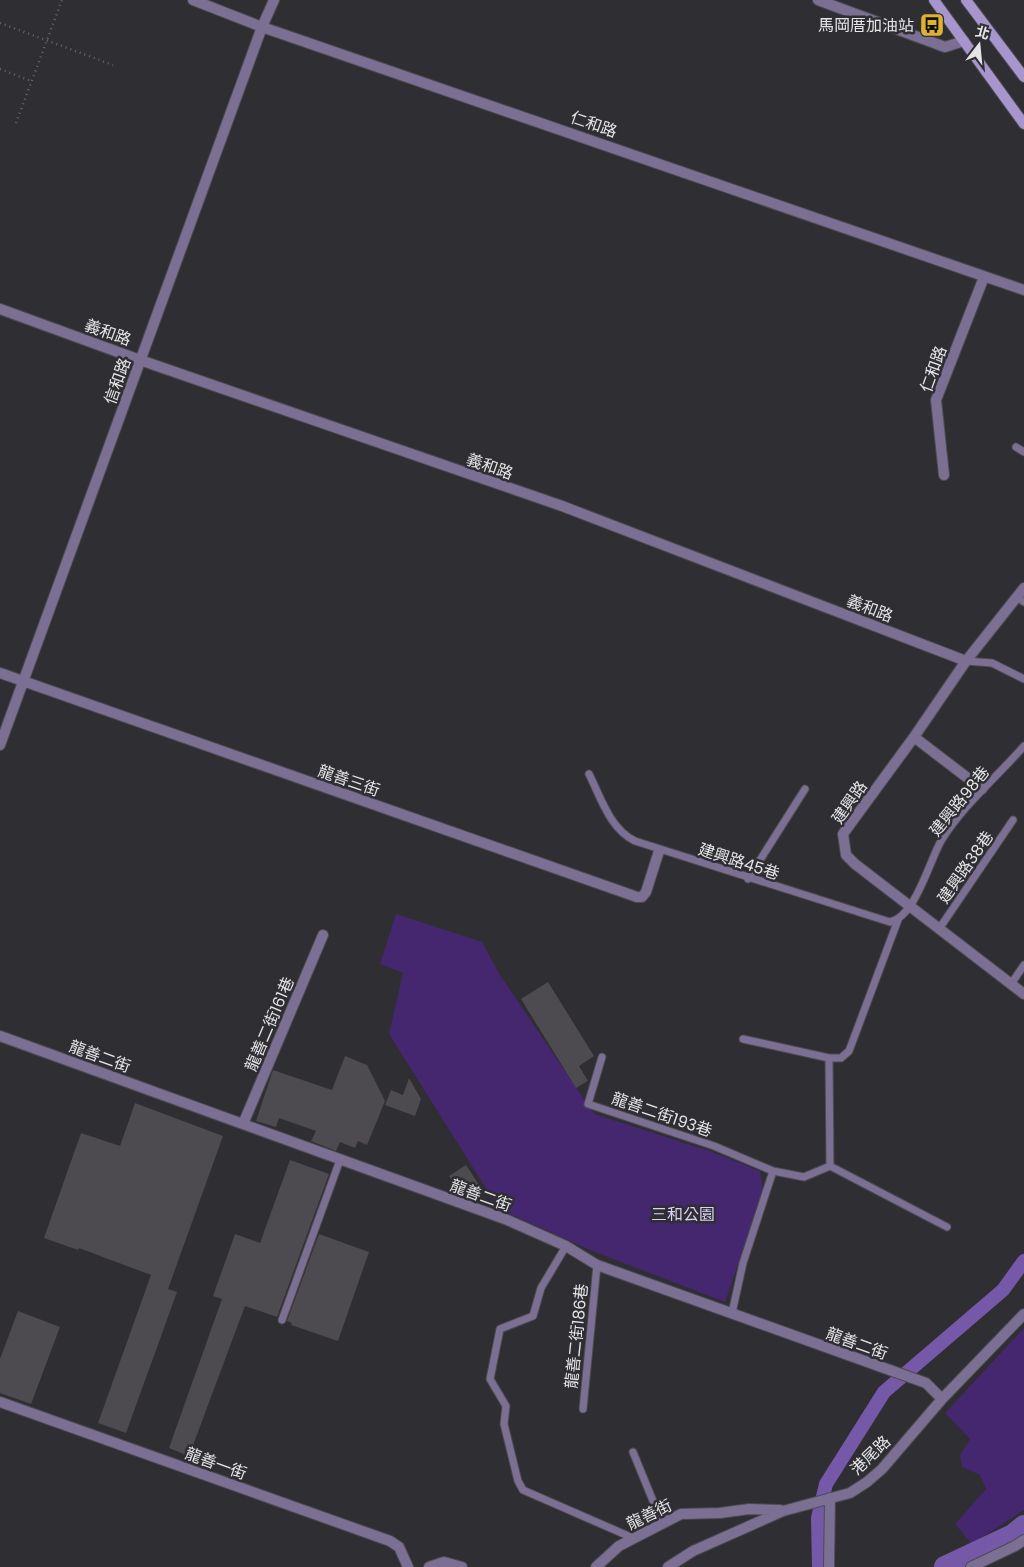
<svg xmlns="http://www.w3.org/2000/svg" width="1024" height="1567" viewBox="0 0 1024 1567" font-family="Poppins,'Noto Sans TC',sans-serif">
<rect width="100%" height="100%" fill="#2f2e32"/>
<path fill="#45276f" d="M396,914l86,28 18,33 94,139 116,37 50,20 3,22 -38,109 -135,-52 -91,-41 -110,-175 14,-61 -23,-9z
M1024,1328v182l-52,34 -17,-20 31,-35 -6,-14 -18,-8 -2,-12 10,-16 -25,-26z"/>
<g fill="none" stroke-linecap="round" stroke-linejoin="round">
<path stroke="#7658a9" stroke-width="14" d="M819,1567l-1,-49 8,-34 58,-92 119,-102 21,-29"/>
<path stroke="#7658a9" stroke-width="22" d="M945,1567l68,-32 11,-9"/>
</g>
<path fill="#4d4b50" d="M548,982l46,74 -15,10 9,15 -12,7 -55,-89z
M345,1056l22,9 18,36 -18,44 -9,-4 -3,7 -15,-6 -4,9 -25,-10 5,-10 -37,-13 -3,9 -20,-6 17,-51 59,20z
M409,1078l12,21 -6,17 -30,-11 6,-15 12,5z
M135,1103l88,33 -55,153 9,3 -51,141 -28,-10 53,-148 -72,-27 -1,2 -34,-12 37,-105 39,13z
M290,1160l39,14 -52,143 -32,-11 -56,150 -20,-8 53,-149 -9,-3 22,-62 25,9z
M466,1165l15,23 -15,10 -4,-2 -13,-20z
M319,1234l50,18 -31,89 -47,-16 1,-2 -5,-2z
M18,1311l42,16 -29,77 -31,-11v-34z"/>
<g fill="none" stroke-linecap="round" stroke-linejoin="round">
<defs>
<path id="lane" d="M1016,447l8,5
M1017,597l7,5
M966,661l26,2 32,16
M589,774c12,24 21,55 46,67l255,81c25,-5 39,-60 51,-81 22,-36 56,-64 83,-95
M748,879l57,-90
M939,929l74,-109
M1011,984l13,-19
M743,1039l86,19h12l8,-7 49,-131
M602,1057l-14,47 126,42 59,25 31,6 26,-11 117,61
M829,1058l1,108
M566,1246l-25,42 -8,28 -33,13 -10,50 16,27 -2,18 14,57 5,9 110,48
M732,1313l11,-50 30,-92
M282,1320l58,-160
M583,1409l14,-144
M633,1452l29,71"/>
<path id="street" d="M193,0l69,27 762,263
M818,0l127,47 19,-6
M0,309l140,51 422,146 404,155
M944,475l-8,-75 48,-123
M1024,588l-58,73 -52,76 -71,97 3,21 9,9 169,130
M0,673l637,224h5l4,-5 13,-41
M914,737l68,52
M0,745l262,-718 12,-27
M0,1036l505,183 61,27 31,19 329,118 16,16
M243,1124l80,-189
M0,1402l390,139 9,6 9,20
M429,1567l15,-5 18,5
M596,1567l23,-21 62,-32 39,-1 29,-4 31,1
M668,1567l25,-16 90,-40 67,-18 17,-11 15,-13 60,-70 82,-85
M829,1567l1,-69
M971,1567l44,-21 9,-6"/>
<path id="secondary" d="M934,0l90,124
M966,0l58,77"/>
</defs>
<use href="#lane" stroke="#4c4b4f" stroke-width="9"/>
<use href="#street" stroke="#4c4b4f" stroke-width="12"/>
<use href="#secondary" stroke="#4c4b4f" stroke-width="12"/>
<path stroke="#67666a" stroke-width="2.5" stroke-dasharray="1 4" stroke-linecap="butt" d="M0,23l113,42
M0,69l31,12
M16,123l46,-123"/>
<use href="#lane" stroke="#7b7094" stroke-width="7"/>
<use href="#street" stroke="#7b7094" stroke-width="10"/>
<use href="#secondary" stroke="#a795ce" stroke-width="10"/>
</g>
<defs>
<symbol id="bus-square" viewBox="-11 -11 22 22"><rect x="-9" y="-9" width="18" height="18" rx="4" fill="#ddb233" stroke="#2f2e32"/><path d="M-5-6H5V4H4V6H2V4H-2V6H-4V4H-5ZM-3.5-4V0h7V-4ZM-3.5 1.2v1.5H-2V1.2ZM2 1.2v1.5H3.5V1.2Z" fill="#111"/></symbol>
</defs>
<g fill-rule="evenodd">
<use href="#bus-square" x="918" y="11" width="28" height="28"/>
</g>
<g text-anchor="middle" stroke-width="5" stroke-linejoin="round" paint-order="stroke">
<g font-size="16" fill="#e5e4e7" stroke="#2f2e32" text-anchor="end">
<text x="914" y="31">馬岡厝加油站</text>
</g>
<g font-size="16" fill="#e5e4e7" stroke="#2f2e32">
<text transform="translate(594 124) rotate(19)" y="6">仁和路</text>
<text transform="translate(108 332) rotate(20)" y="6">義和路</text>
<text transform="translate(933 369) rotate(-70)" y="6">仁和路</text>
<text transform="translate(117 381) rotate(-70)" y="6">信和路</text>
<text transform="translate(490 466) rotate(19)" y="6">義和路</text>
<text transform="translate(870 608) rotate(21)" y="6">義和路</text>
<text transform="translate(349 780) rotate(19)" y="6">龍善三街</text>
<text transform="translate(959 801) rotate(-51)" y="6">建興路98巷</text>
<text transform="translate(849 802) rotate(-55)" y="6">建興路</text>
<text transform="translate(739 861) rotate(18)" y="6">建興路45巷</text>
<text transform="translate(965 867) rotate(-55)" y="6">建興路38巷</text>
<text transform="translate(269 1024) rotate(-67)" y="6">龍善二街161巷</text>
<text transform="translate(100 1056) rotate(20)" y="6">龍善二街</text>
<text transform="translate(662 1114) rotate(19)" y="6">龍善二街193巷</text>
<text transform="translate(481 1195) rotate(20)" y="6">龍善二街</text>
<text transform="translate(576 1336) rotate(-84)" y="6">龍善二街186巷</text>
<text transform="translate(857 1343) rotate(20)" y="6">龍善二街</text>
<text transform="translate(870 1455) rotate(-44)" y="6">港尾路</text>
<text transform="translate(216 1463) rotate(20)" y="6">龍善一街</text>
<text transform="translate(649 1514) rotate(-26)" y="6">龍善街</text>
</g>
<g font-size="16" fill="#dccffb" stroke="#2f2e32">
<text x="683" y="1220">三和公園</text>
</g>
</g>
<g transform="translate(979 45) rotate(16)" stroke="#2f2e32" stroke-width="4" paint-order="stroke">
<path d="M0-4L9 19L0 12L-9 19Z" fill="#e5e4e7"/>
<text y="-8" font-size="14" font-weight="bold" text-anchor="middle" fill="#e5e4e7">北</text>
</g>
</svg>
